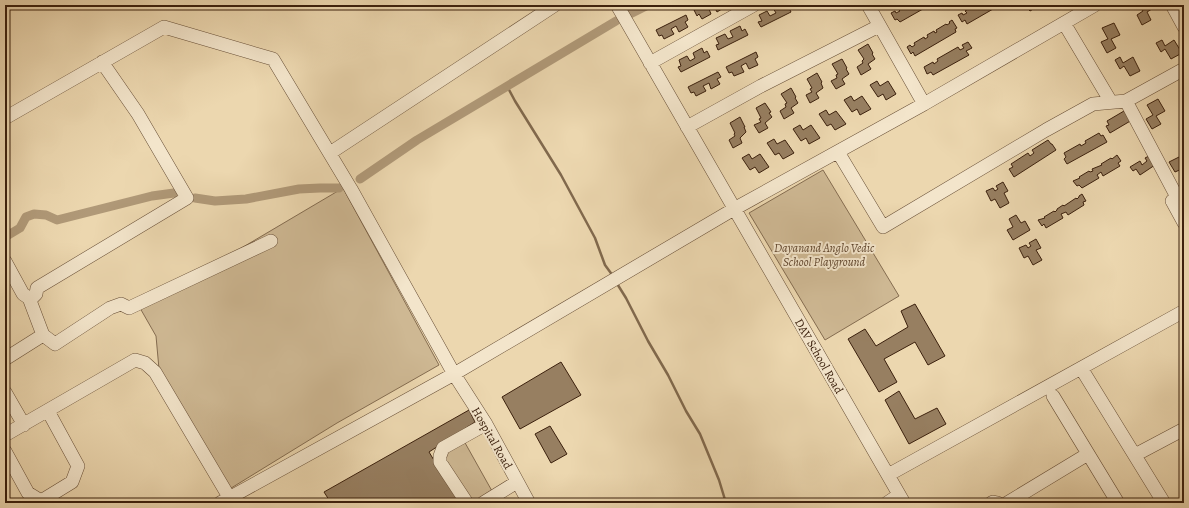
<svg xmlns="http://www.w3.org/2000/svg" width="1189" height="508" viewBox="0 0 1189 508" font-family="Alegreya,serif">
<rect width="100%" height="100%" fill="#ecd7af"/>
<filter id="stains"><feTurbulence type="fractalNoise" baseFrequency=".005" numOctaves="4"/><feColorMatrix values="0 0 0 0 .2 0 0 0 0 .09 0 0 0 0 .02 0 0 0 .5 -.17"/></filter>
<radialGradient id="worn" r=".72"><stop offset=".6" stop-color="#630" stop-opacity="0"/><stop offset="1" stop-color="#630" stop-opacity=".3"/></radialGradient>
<path fill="#ceb893" stroke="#846c50" d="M823,170l76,126 -74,44 -76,-127z
M343,188l96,177 -102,58 -109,67 -69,-121 -3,-33 -16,-28z
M464,441l28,50c-6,4 -14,11 -22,10l-26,-43v-3z"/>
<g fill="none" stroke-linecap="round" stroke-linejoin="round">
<path stroke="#81694d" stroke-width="2.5" d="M507,86l8,15 46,74 34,63 10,27 8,11
M616,282l10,16 22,43 20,34 18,36 14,23 19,46 7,23"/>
<path stroke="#b09978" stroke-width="9" d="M628,15l20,-10
M360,179l57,-39 199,-119
M195,198l20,3 31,-2 53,-10 21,-1h19
M5,237l15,-9 6,-11 8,-3 12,1 11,5 95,-24 22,-3"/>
</g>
<path fill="#977f61" stroke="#3b200d" d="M703,5h21l1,2 -8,5 -3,-6 -5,3 2,5 -9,5 -3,-5 -2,2 -3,-6z
M779,5h4l2,3 3,-2 3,6 -30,15 -3,-5 4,-1 -3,-6 8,-4 3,5 6,-3 -3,-5z
M905,5h25l-30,17 -3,-3 -2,1 -4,-7 4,-2 1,2 4,-2 -2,-2z
M975,5l2,2 2,-2h21l-33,19 -2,-4 -3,2 -4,-7 4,-2 1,2 4,-2 -2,-2z
M1022,5h18l-10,6 -3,-3 -2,1z
M1140,5h14l1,2 -8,5 4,8 -9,5 -5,-10 6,-4z
M686,15l2,5 -3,2 3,5 -9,5 -3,-6 -5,3 3,5 -10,5 -2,-4 -3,1 -3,-6z
M952,20l5,8 -2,1 1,3 -41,24 -2,-4 -2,2 -4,-7 3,-2 2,2 3,-2 -1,-2 10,-6 1,2 3,-2 -1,-2 7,-4 1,2 2,-1 -1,-2 10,-6 1,1 3,-2 -1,-1z
M1114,23l6,12 -9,4 5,9 -9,5 -6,-11 7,-3 -6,-11z
M740,26l2,5 3,-2 3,6 -30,15 -2,-5 3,-1 -3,-6 9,-4 3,5 5,-2 -3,-6z
M1162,40l3,6 9,-6 8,13 -11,6 -6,-10 -4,3 -5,-9z
M968,42l4,6 -6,3 3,4 -36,20 -2,-3 -4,2 -3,-7 9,-5 1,2 4,-3 -1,-2 21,-12 2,3 4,-2 -2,-3z
M868,44l5,9 -1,1 3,5 -7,5 3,5 -10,6 -4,-8 6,-4 -1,-2 2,-2 -6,-9z
M702,48l2,5 3,-2 3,6 -29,15 -3,-5 3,-1 -2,-6 8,-4 3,5 5,-3 -2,-5z
M756,52l2,5 -3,2 3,6 -9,4 -3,-6 -5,3 3,6 -10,4 -2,-4 -3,1 -3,-6z
M1120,57l3,6 10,-6 7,14 -10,5 -6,-10 -4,3 -5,-9z
M842,59l5,9 -1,1 3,5 -7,5 3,5 -9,5 -5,-8 6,-3 -1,-3 2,-1 -6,-10z
M718,72l3,5 -4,2 3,5 -9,5 -2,-6 -6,3 3,5 -10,5 -2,-4 -3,1 -3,-6z
M817,73l5,9 -1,1 2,5 -7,5 3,5 -9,5 -4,-8 6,-3 -2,-3 2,-1 -5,-9z
M877,81l3,5 8,-5 8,13 -10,6 -3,-6 -5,3 -8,-12z
M791,88l5,9 -1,1 3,5 -7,5 3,5 -10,6 -4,-8 6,-4 -1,-3 2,-1 -6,-9z
M851,96l3,5 8,-5 9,13 -11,6 -3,-6 -5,3 -8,-12z
M1158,99l7,12 -9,5 5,8 -9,5 -6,-10 7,-4 -6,-10z
M765,103l6,9 -2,1 3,4 -7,6 3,5 -9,5 -5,-8 7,-3 -2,-3 2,-1 -5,-10z
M826,110l3,5 7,-4 10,13 -11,6 -4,-6 -4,2 -8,-12z
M1124,111l8,9 -22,13 -4,-7 3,-1 -2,-4z
M740,117l5,10h-1l2,5 -6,6 2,5 -9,5 -4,-8 6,-4 -1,-2 1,-1 -5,-10z
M800,125l3,5 8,-5 9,13 -11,6 -3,-6 -5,3 -8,-12z
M1099,133l2,3 2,-1 4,7 -40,22 -3,-5 2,-2 -2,-4 16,-9 1,2 5,-3 -1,-2z
M774,139l3,5 8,-4 9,13 -11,6 -4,-6 -4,2 -8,-12z
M1048,140l3,4h1l4,6 -42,27 -5,-8 4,-2 -2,-3 17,-11 2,3 4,-3 -2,-3z
M749,154l3,5 8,-5 9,13 -10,6 -4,-6 -5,3 -8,-12z
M1153,154l2,11 -15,10 -4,-6 -3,2 -3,-4 10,-6 2,4 5,-4 -2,-3z
M1117,155l4,6 -3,2 2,3 -17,10 -2,-4 -4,3 2,3 -17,10 -3,-3 -2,1 -4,-5 7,-3 -1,-1 10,-6 1,1 3,-1 -1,-2 10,-4 -1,-1 10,-6 1,1z
M1179,157l3,7 2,-1v5l-9,4 -6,-10z
M1003,182l5,9 -4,2 5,10 -9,5 -5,-9 -4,2 -5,-10 7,-3 2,3 3,-2 -2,-3z
M1082,194l4,7 -3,1 1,3 -16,10 -2,-3 -5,2 2,4 -17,10 -2,-4 -2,2 -4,-6 7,-2 -1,-1 10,-6 1,1 2,-2v-1l6,-4 1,1 12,-8 1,1 2,-2v-1z
M1016,215l5,8 4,-2 5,9 -17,10 -6,-10 6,-3 -4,-8z
M1036,239l5,9 -5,2 6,10 -9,5 -5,-9 -4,2 -5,-10 7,-3 2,3 3,-2 -2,-3z
M915,304l30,52 -17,9 -13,-23 -31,17 13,23 -18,10 -31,-53 17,-10 11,17 32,-19 -7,-16z
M561,362l20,33 -61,34 -18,-32z
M899,391l16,28 22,-11 9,16 -37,20 -24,-44z
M469,410l6,12 -46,30 31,51h-129l-7,-11z
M550,426l17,28 -16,9 -16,-29z"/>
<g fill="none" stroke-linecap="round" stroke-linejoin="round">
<defs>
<path id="minor" d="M617,5l287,498
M868,5l56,99 171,-99
M1172,5l12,22
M1064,23l47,79
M650,63l104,-58
M1126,101l52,98
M5,118l159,-91 109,32 78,130 103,185 32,50 43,79
M687,127l74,-41 118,-60
M838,152l45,75 163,-97 47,-26 33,-3 58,-32
M330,153l225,-148
M1181,197l-9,4 12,22
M5,261l18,33 6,4 4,-1 3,-3 1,-6 150,-90 -49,-84 -36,-52
M43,335l12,9 55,-36 11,-4 8,4 142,-67
M5,359l38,-24 -14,-37
M1081,368l83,135
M5,392l19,33
M1053,396l65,107
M5,435l130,-75 10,3 10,9 74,125
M5,451l23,42 13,8 31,-19 6,-16 -30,-55
M1135,455l49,-26
M888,475l296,-164
M220,503l234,-129 280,-165 190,-105
M467,503l-27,-41v-6l3,-8 43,-24
M483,503l34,-21
M887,503l12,-8
M991,503l2,-1 5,1
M1007,503l81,-49"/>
</defs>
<use href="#minor" stroke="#674e36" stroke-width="14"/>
<use href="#minor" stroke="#f3e5cb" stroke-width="13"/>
</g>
<g text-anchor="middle" stroke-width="4" stroke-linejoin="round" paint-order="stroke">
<g font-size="12" font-style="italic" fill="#60462e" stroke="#f3e5cb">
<text x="824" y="252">Dayanand Anglo Vedic<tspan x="824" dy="14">School Playground</tspan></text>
</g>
<g font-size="12" fill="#3b200d" stroke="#f3e5cb">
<text transform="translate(819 356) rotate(60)" y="4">DAV School Road</text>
<text transform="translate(492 438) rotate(60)" y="4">Hospital Road</text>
</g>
</g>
<rect width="1189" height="508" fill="none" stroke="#ecd7af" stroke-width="20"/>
<rect x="6" y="6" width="1177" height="496" fill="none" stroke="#3b200d" stroke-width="2"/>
<rect x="10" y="10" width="1169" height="488" fill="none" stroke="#3b200d"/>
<rect width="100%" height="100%" filter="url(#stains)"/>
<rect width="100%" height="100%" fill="url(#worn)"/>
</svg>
